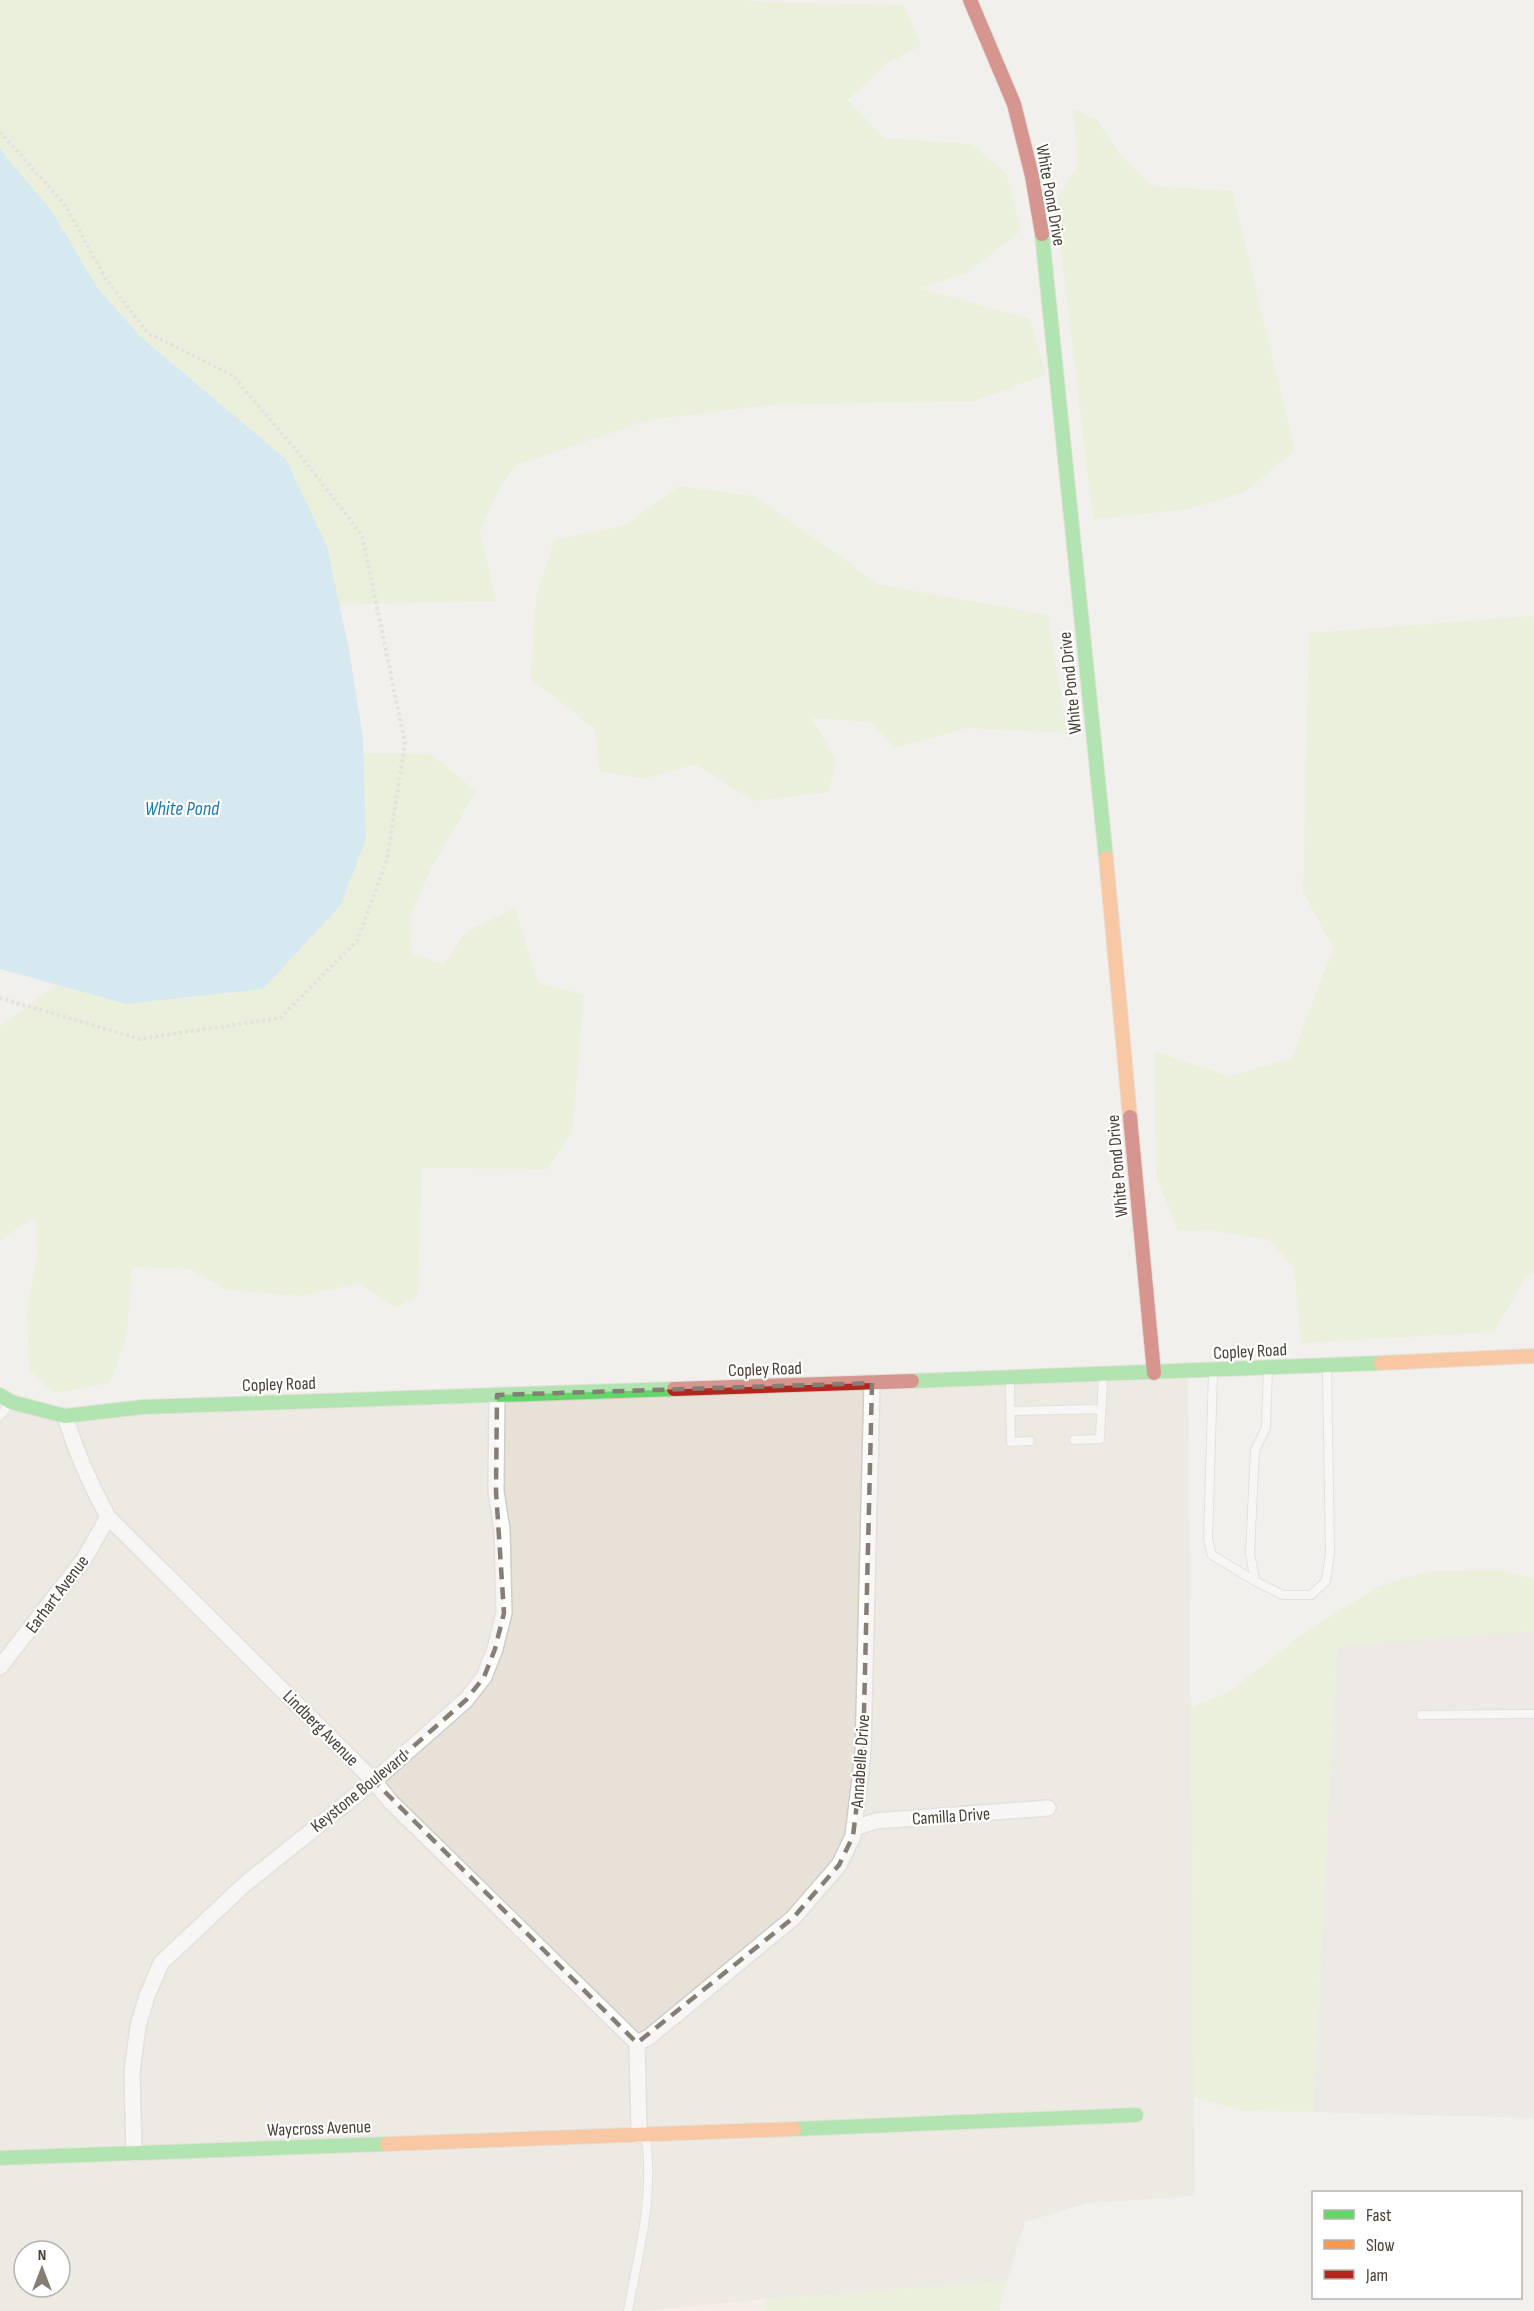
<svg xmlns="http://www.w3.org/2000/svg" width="1534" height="2311" viewBox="0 0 1534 2311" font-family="'Sofia Sans Condensed',sans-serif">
<rect width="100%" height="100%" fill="#f2f0ec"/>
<path fill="#e7e1d8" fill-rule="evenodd" d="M1188,1371l7,825 -108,7 -62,19 -18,59 -241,18 -122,12h-644v-916l65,21zM24,2251h36v36h-36z"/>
<path fill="#f6eadd" d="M766,2299v12h-122z"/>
<path fill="#e6e1dc" d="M1534,1631v487l-221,-6 24,-466z"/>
<path fill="#e2efc9" d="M0,0h749l14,2 141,3 17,41 -35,18 -38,36 36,38 87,6 36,30 14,57 -54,42 -48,15 111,31 16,56 -72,26 -203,4 -122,15 -132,45 -17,22 -20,44 16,70 -157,4 -12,-59 -41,-87 -145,-122 -44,-50 -45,-76 -52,-62z
M1073,109l23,10 26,38 30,29 80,5 63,259 -50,42 -56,17 -96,11 -38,-320 23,-33z
M679,486l74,10 88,60 35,28 172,31 19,118 -100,-5 -72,20 -25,-26 -59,-4 25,41 -7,33 -75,9 -59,-37 -50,15 -46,-8 -4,-42 -65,-50 6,-82 18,-57 71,-15z
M1534,616v657l-8,4 -32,55 -193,11 -7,-75 -25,-28 -58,-10 -33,1 -22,-54 -2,-126 74,25 64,-18 41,-110 -30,-56 6,-259z
M363,753l68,1 45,37 -43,74 -23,51 2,38 32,10 23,-33 48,-23 23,75 46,11 -12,139 -24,36 -126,-1 -4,128 -24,12 -34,-25 -59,13 -74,-6 -38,-21 -57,-2 -5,68 -17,48 -56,10 -25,-23 -2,-57 10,-58 -2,-38 -35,23v-214l56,-41 71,19 239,-164z
M1499,1570l35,8v53l-197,16 -24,465 -68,-1 -51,-13 -3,-391 36,-14 81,-63 71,-44 50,-15z
M1007,2281l-8,30h-233v-12z"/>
<path fill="#b7dff4" d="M0,149l52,62 45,76 44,50 145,122 41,87 22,103 14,89 3,102 -26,66 -77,83 -137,15 -126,-35z"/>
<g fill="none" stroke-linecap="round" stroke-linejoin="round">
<defs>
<path id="lane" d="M1268,1369l-2,59 -11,22 -5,103 5,28 28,14h28l15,-14 4,-27 -3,-185
M1213,1373l-5,166 4,16 43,26
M1010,1380l1,62 19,-1
M1011,1411l90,-2
M0,1416l10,-13
M1074,1440l26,-1 3,-62
M1421,1715l113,-1
M628,2311c11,-60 26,-113 18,-174"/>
<path id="street" d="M65,1416c11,36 25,68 43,101l266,264 16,20 247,242
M0,1667l84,-108 24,-42
M855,1828l21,-7 172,-13
M637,2043l12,-6 144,-119 46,-53 14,-29 10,-83 9,-370
M637,2043l2,92
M134,2153l-2,-81 6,-46 9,-30 14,-33 84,-79 129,-103 92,-81 18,-23 11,-28 9,-36 -2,-83 -6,-39 1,-96"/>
<path id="fast" d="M1042,234l64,624
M912,1381l469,-18
M0,1395l11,7 54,14 78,-9 531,-18
M794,2129l342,-14
M0,2158l387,-14"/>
<path id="slow" d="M1106,858l24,259
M1381,1363l153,-7
M387,2144l407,-15"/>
<path id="jam" d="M970,0l44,104 18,72 10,58
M1130,1117l24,256
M674,1389l238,-8"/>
</defs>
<use href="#lane" stroke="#d0cdc9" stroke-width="10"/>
<use href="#street" stroke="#d0cdc9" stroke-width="18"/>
<use href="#fast" stroke="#d4cec3" stroke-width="16"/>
<use href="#slow" stroke="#d4cec3" stroke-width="16"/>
<use href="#jam" stroke="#d4cec3" stroke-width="16"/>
<path stroke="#d2d0ca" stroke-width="4" stroke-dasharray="3 3" stroke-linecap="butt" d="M0,132l65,73 41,74 42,54 84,42 64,75 66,85 43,208 -18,117 -30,81 -77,77 -140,21 -140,-41"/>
<use href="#lane" stroke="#fdfdfc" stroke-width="8"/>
<use href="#street" stroke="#fdfdfc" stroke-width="15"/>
<use href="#fast" stroke="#63d668" stroke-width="14"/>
<use href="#slow" stroke="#ff974d" stroke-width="14"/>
<use href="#jam" stroke="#b3261e" stroke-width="14"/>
</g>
<path d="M0 0H1534V2311H0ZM872,1383l-9,370 -10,83 -14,29 -46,53 -156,125 -263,-262 92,-81 18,-23 11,-28 9,-36 -8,-122 1,-96z" fill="#f2f0ec" fill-opacity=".55" fill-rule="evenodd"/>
<path fill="none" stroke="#857e75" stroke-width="4.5" stroke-dasharray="12 8" stroke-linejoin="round" d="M872,1383l-9,370 -10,83 -14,29 -46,53 -156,125 -263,-262 92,-81 18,-23 11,-28 9,-36 -8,-122 1,-96z"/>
<g text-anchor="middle" stroke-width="4.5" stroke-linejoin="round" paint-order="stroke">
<g font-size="18" fill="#4a4135" stroke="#fff">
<text transform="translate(1051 195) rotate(80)" y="6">White Pond Drive</text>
<text transform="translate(1070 683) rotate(-96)" y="6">White Pond Drive</text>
<text transform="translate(1117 1166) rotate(-95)" y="6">White Pond Drive</text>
<text transform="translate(1250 1351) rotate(-3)" y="6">Copley Road</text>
<text transform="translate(765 1369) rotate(-2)" y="6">Copley Road</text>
<text transform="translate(279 1384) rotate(-2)" y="6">Copley Road</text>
<text transform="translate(57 1594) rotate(-53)" y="6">Earhart Avenue</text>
<text transform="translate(321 1728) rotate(45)" y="6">Lindberg Avenue</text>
<text transform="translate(860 1761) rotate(-86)" y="6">Annabelle Drive</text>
<text transform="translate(359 1791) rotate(-39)" y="6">Keystone Boulevard</text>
<text transform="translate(951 1816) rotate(-4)" y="6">Camilla Drive</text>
<text transform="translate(319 2128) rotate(-2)" y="6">Waycross Avenue</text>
</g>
<g font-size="20" font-style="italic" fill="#207bb1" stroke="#fff">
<text x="182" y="815">White Pond</text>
</g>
</g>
<rect x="1312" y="2191" width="210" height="108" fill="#ffffff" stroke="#b7b3ae" stroke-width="1.5"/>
<rect x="1324" y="2210" width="30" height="9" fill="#63d668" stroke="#b7b3ae" stroke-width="1.5"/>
<text x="1366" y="2221" font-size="18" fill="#4a4135">Fast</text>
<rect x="1324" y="2240" width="30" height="9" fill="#ff974d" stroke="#b7b3ae" stroke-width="1.5"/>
<text x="1366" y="2251" font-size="18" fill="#4a4135">Slow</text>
<rect x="1324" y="2270" width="30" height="9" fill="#b3261e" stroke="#b7b3ae" stroke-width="1.5"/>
<text x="1366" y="2281" font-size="18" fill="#4a4135">Jam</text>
<g transform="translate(42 2269)"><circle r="28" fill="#ffffff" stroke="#b7b3ae" stroke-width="1.5"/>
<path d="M0-4.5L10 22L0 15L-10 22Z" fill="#857e75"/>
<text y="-9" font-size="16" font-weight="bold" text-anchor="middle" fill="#4a4135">N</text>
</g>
</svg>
